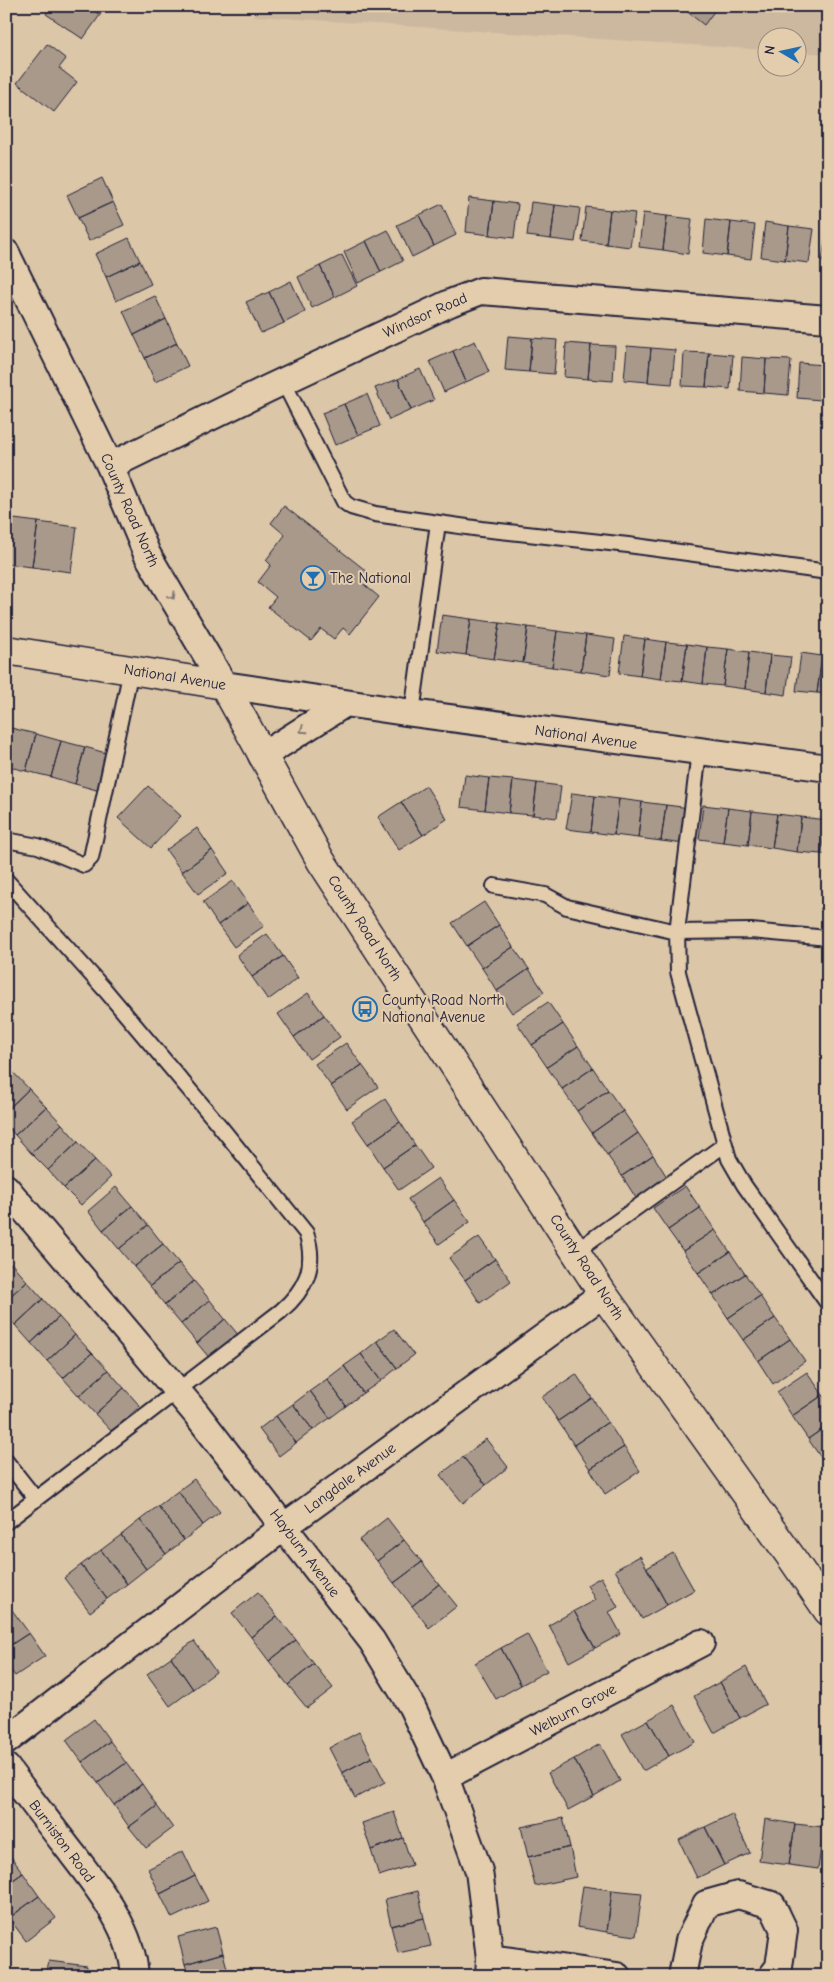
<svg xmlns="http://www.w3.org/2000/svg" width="834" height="1982" viewBox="0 0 834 1982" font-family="'Comic Neue',sans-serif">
<rect width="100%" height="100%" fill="#dcc6a8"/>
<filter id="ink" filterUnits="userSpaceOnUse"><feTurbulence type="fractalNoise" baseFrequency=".02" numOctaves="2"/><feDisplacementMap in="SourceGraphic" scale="10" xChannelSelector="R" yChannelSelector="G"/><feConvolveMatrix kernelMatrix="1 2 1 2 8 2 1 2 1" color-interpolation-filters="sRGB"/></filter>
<g filter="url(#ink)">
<path fill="#ccb89f" d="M261,6h567v48l-31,-2 -1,-14h-30v12l-512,-34z"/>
<path fill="#a8998a" stroke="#22223b" d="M51,6h37l12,9 -17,24 -37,-25z
M88,6h18l-6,9z
M680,6h38l-14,19z
M47,44l19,15 -7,9 18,14 -23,30 -37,-29z
M102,178l11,24 -35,16 -11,-23z
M469,198l25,3 -4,34 -24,-3z
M494,201l24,3 -4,34 -24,-3z
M113,202l11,23 -35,16 -11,-23z
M531,202l24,3 -4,34 -24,-3z
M442,204l14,31 -22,11 -15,-31z
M555,205l25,3 -5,34 -24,-3z
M586,207l24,3 -4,34 -24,-3z
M610,210l25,3 -5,34 -24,-3z
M643,213l24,3 -4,34 -24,-3z
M419,215l15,31 -22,11 -15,-32z
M667,216l25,3 -4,35 -25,-4z
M706,219l25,3 -4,34 -24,-3z
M731,222l24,3 -4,34 -24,-3z
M765,222l24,4 -4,34 -24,-3z
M789,226l25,3 -5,34 -24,-3z
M827,227h1v35l-6,-1z
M388,230l15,31 -22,11 -15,-31z
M129,238l11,23 -34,16 -11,-23z
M366,241l15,31 -23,11 -14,-31z
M342,255l15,31 -22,11 -15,-31z
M140,261l11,23 -35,17 -10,-24z
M320,266l15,31 -23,11 -14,-31z
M291,281l14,31 -21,11 -15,-31z
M269,292l15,31 -23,10 -15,-31z
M155,296l11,23 -32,16 -11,-24z
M166,319l11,24 -32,15 -11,-23z
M508,336l24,2 -3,34 -24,-2z
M532,338l25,2 -3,34 -25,-2z
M475,341l14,31 -23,10 -13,-31z
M177,343l11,23 -33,16 -10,-24z
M566,343l25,2 -3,34 -24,-2z
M591,345l24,1 -2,35 -25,-2z
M627,346l24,2 -3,34 -24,-2z
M651,348l24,2 -3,34 -24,-2z
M453,351l13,31 -22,10 -14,-31z
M684,352l25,1 -3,34 -24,-1z
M709,353l24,2 -3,34 -24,-2z
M742,357l24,2 -2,34 -24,-2z
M766,359l25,1 -3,35 -24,-2z
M799,363l25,2 -3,35 -24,-2z
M824,365l4,1v34h-7z
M420,369l14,31 -23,10 -13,-31z
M398,379l13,31 -22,10 -14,-32z
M367,394l13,32 -22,9 -14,-31z
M344,404l14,31 -23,10 -13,-32z
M284,506l85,67 -8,9 18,15 -29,37 -7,-6 -9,11 -13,-10 -10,12 -43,-34 8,-10 -18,-15 13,-17 -5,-5 19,-25 -14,-12z
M6,518l32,4 -6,45 -26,-3z
M38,522l39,5 -6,45 -39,-5z
M442,615l29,4 -5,36 -29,-4z
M471,619l29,4 -6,36 -28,-4z
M500,623l28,4 -5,36 -29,-4z
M528,627l29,4 -5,36 -29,-4z
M557,631l29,4 -5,36 -29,-4z
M586,635l29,4 -5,36 -29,-4z
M624,636l21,3 -5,37 -21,-3z
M645,639l21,3 -5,37 -21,-3z
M666,642l21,2 -5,37 -21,-2z
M687,644l20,3 -4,37 -21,-3z
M707,647l21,2 -5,37 -20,-2z
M728,649l21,3 -4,37 -22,-3z
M749,652l21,3 -4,37 -21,-3z
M801,653l21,3 -5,37 -21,-2z
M770,655l21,2 -5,38 -20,-3z
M822,656l6,1v37l-11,-1z
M6,726l5,2 -5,18z
M11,728l25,6 -10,37 -20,-5v-20z
M36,734l25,7 -10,36 -25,-6z
M61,741l24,6 -10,37 -24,-7z
M85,747l24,7 -9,37 -25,-7z
M465,775l24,3 -4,32 -24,-3z
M489,778l24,2 -4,33 -24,-3z
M513,780l24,3 -4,32 -24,-2z
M537,783l24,3 -4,32 -24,-3z
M148,786l33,30 -30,32 -33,-30z
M426,786l21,33 -24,16 -22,-33z
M572,793l23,3 -4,36 -25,-3z
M595,796l24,3 -5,36 -23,-3z
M619,799l23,3 -4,36 -24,-3z
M401,802l22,33 -24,15 -21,-33z
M642,802l24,3 -5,36 -23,-3z
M666,805l24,3 -5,36 -24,-3z
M703,805l25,3 -5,34 -24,-3z
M728,808l24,3 -4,34 -25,-3z
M752,811l25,3 -5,34 -24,-3z
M777,814l24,3 -4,35 -25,-4z
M801,817l25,3 -5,34 -24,-2z
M826,820h2v35l-7,-1z
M197,828l15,22 -30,22 -16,-22z
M212,850l16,23 -30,21 -16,-22z
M233,881l15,22 -30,22 -15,-23z
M484,902l15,23 -32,21 -15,-23z
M248,903l16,23 -30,21 -16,-22z
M499,925l14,22 -31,21 -15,-22z
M267,934l16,22 -31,21 -15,-22z
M513,947l16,22 -32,22 -15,-23z
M283,956l15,22 -30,22 -16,-23z
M529,969l15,23 -32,21 -15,-22z
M308,993l16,22 -30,22 -16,-23z
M548,1002l15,22 -31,21 -15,-22z
M324,1015l16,22 -31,22 -15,-22z
M563,1024l15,22 -31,21 -15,-22z
M346,1043l16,22 -31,21 -16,-22z
M578,1046l15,22 -31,21 -15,-22z
M6,1065l7,7 -7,6z
M362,1065l16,22 -31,22 -16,-23z
M593,1068l15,22 -31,21 -15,-22z
M13,1072l16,17 -23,22v-33z
M29,1089l17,18 -31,28 -9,-10v-14z
M608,1090l15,21 -31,22 -15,-22z
M385,1099l15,23 -32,22 -16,-23z
M46,1107l16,17 -31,29 -16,-18z
M623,1111l15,22 -31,22 -15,-22z
M400,1122l15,23 -32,22 -15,-23z
M62,1124l16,18 -30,28 -17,-17z
M638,1133l15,22 -31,21 -15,-21z
M78,1142l17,18 -31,28 -16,-18z
M415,1145l16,23 -32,22 -16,-23z
M653,1155l14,22 -31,21 -14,-22z
M95,1160l16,17 -30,28 -17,-17z
M438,1178l16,22 -31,22 -15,-23z
M685,1186l15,22 -32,22 -15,-22z
M116,1187l16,19 -29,24 -15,-19z
M454,1200l16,22 -31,22 -16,-22z
M132,1206l16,19 -29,24 -16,-19z
M700,1208l15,22 -32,21 -15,-21z
M148,1225l15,19 -29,23 -15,-18z
M715,1230l15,22 -32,21 -15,-22z
M479,1237l16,22 -30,21 -16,-22z
M163,1244l16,19 -29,23 -16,-19z
M730,1252l15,22 -32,21 -15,-22z
M495,1259l16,22 -31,22 -15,-23z
M11,1263l16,18 -21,19v-32z
M179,1263l15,18 -29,24 -15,-19z
M745,1274l15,22 -32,22 -15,-23z
M27,1281l16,18 -28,26 -9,-10v-15z
M194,1281l16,19 -29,24 -16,-19z
M760,1296l15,22 -32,22 -15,-22z
M43,1299l16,18 -28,26 -16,-18z
M210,1300l15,19 -28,24 -16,-19z
M59,1317l16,18 -28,26 -16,-18z
M775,1318l15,21 -32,22 -15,-21z
M225,1319l16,19 -29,23 -15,-18z
M394,1329l20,26 -17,13 -20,-27z
M75,1335l17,18 -29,25 -16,-17z
M790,1339l15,22 -32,23 -15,-23z
M377,1341l20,27 -16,13 -20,-27z
M92,1353l16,17 -29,26 -16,-18z
M361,1354l20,27 -18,12 -19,-27z
M344,1366l19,27 -17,13 -19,-27z
M108,1370l16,18 -29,26 -16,-18z
M807,1372l16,23 -31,21 -15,-24z
M576,1374l16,24 -34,23 -16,-24z
M327,1379l19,27 -16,12 -20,-27z
M124,1388l16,18 -28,26 -17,-18z
M310,1391l20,27 -17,12 -20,-26z
M823,1395l5,7v23l-20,14 -16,-23z
M592,1398l16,24 -34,23 -16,-24z
M293,1404l20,26 -17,13 -20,-27z
M276,1416l20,27 -17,13 -20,-27z
M608,1422l16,25 -34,22 -16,-24z
M828,1425v34l-4,3 -16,-23z
M486,1439l22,28 -22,18 -23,-28z
M624,1447l16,24 -35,23 -15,-25z
M463,1457l23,28 -23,18 -23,-28z
M194,1479l26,33 -17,13 -25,-34z
M178,1491l25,34 -19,15 -26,-34z
M158,1506l26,34 -18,14 -26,-34z
M387,1518l17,22 -27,21 -18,-21z
M140,1520l26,34 -20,15 -25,-34z
M121,1535l25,34 -19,15 -26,-34z
M404,1540l18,22 -28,21 -17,-22z
M101,1550l26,34 -20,15 -26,-34z
M673,1553l21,37 -27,15 -20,-37z
M640,1556l27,49 -25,14 -27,-49z
M422,1562l17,22 -27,22 -18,-23z
M81,1565l26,34 -17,13 -26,-34z
M601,1577l17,30 -9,5 12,22 -26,14 -21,-37 21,-11 -8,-15z
M439,1584l18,22 -28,22 -17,-22z
M258,1592l19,24 -26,21 -19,-24z
M12,1610l17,23 -23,15v-34z
M574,1611l21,37 -26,14 -20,-37z
M277,1616l19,24 -27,21 -18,-24z
M29,1633l16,23 -30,20 -9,-12v-16z
M527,1634l20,37 -26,14 -20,-37z
M296,1640l18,24 -26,21 -19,-24z
M194,1641l22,31 -23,17 -22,-32z
M501,1648l20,37 -25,14 -21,-36z
M171,1657l22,32 -23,17 -23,-32z
M314,1664l19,24 -26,20 -19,-23z
M746,1667l20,37 -26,14 -20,-36z
M720,1682l20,36 -26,15 -20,-37z
M674,1705l21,37 -26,14 -21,-36z
M94,1719l16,22 -28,21 -16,-22z
M648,1720l21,36 -26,15 -21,-37z
M359,1732l13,25 -30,16 -13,-25z
M110,1741l16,22 -28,20 -16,-21z
M600,1744l20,37 -26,15 -20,-37z
M372,1757l13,25 -30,16 -13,-25z
M574,1759l20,37 -26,14 -20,-37z
M126,1763l16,21 -28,21 -16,-22z
M142,1784l15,22 -28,21 -15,-22z
M157,1806l16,22 -27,20 -17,-21z
M394,1812l9,26 -32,12 -9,-27z
M732,1814l18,39 -26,12 -19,-38z
M563,1818l7,29 -42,10 -7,-30z
M765,1819l30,5 -6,41 -30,-4z
M795,1824l29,3 -6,42 -29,-4z
M705,1827l19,38 -27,13 -18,-38z
M403,1838l9,27 -33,11 -8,-26z
M570,1847l6,30 -41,9 -7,-29z
M6,1850l17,23 -17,12z
M183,1851l12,25 -35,18 -12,-25z
M23,1873l16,23 -30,22 -3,-3v-30z
M195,1876l13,25 -36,17 -12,-24z
M583,1886l29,4 -5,42 -30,-5z
M612,1890l30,3 -6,43 -29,-4z
M418,1891l6,27 -33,8 -6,-27z
M39,1896l17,22 -30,23 -17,-23z
M424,1918l7,28 -33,7 -7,-27z
M216,1927l7,26 -38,11 -7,-27z
M223,1953l6,23h-40l-4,-12z
M49,1961l38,5 -1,10h-40z"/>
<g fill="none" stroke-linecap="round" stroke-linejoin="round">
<defs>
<path id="lane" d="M283,381l61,121 7,5 24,7 106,15 147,16 200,27
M412,713l26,-190
M699,752l-22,180 1,40 51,187 15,26 84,119
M6,840l32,6 46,19 7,-7 40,-188
M6,880l100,111 113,134 87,108c11,33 0,56 -25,78l-245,188
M494,886l51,9 22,12 110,25 74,-1 77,7
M576,1251l148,-106
M6,1461l30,38 -30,23"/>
<path id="street" d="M6,253l104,213 37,88 77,131 188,28 416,55
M110,466l157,-77 183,-86 31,-12 347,28
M262,756l82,-52
M6,1188l189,224 177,229 40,66 33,70 34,94 11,87 -1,18
M6,1741l279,-215 318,-232
M6,1767c19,26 39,51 58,76 29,38 68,83 71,133
M445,1777l256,-134
M490,1958l127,18
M682,1976l7,-35 17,-37 32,-9 34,10 12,25 -5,37 -7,9"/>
<path id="secondary" d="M6,650l218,35 97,176 282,433 188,263 37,54"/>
</defs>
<use href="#lane" stroke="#22223b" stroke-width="18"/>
<use href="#street" stroke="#22223b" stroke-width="30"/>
<use href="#secondary" stroke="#22223b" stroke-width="31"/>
<use href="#lane" stroke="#e4cdad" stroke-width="14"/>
<use href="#street" stroke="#e4cdad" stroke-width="26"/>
<use href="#secondary" stroke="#e4cdad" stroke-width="28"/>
</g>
<defs><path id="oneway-chevron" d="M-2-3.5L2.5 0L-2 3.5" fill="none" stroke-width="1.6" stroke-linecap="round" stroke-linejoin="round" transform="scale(1.25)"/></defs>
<g stroke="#837874">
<use href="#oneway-chevron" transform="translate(172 596) rotate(59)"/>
<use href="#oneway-chevron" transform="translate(303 730) rotate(147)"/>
</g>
</g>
<defs>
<symbol id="bar-ring" viewBox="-11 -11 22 22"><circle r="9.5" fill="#e4cdad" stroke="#1f6fb2" stroke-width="1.5"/><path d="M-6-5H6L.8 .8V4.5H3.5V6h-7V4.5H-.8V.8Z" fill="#1f6fb2"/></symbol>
<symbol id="bus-ring" viewBox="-11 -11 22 22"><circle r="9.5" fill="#e4cdad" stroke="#1f6fb2" stroke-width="1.5"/><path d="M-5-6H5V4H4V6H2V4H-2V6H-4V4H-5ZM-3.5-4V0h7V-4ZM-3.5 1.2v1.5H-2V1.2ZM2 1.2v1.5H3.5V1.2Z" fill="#1f6fb2"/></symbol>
</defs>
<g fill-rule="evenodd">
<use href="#bar-ring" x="299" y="564" width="28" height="28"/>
<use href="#bus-ring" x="351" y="995" width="28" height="28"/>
</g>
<g text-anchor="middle" stroke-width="4" stroke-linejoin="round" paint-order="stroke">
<g font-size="15" fill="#22223b" stroke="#e4cdad">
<text transform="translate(425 315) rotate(-24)" y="5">Windsor Road</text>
<text transform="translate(130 510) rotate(66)" y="5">County Road North</text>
<text transform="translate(175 677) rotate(9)" y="5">National Avenue</text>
<text transform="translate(586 737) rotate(8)" y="5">National Avenue</text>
<text transform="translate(365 928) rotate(57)" y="5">County Road North</text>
<text transform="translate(587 1267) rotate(57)" y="5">County Road North</text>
<text transform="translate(350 1478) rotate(-36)" y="5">Langdale Avenue</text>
<text transform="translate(305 1553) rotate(53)" y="5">Hayburn Avenue</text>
<text transform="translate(573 1710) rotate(-28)" y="5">Welburn Grove</text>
<text transform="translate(62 1841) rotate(53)" y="5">Burniston Road</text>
</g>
<g font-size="15" fill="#22223b" stroke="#e4cdad" text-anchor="start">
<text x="330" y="583">The National</text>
<text x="382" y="1005">County Road North<tspan x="382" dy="17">National Avenue</tspan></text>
</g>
</g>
<rect width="834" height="1982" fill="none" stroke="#e4cdad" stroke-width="25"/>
<rect x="12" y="12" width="809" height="1957" fill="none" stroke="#22223b" stroke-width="2" filter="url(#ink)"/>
<g transform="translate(782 52) rotate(279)"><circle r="24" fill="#e4cdad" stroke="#96897f"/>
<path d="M0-4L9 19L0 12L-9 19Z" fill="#1f6fb2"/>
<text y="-8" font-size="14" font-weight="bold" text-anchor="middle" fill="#22223b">N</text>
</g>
</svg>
